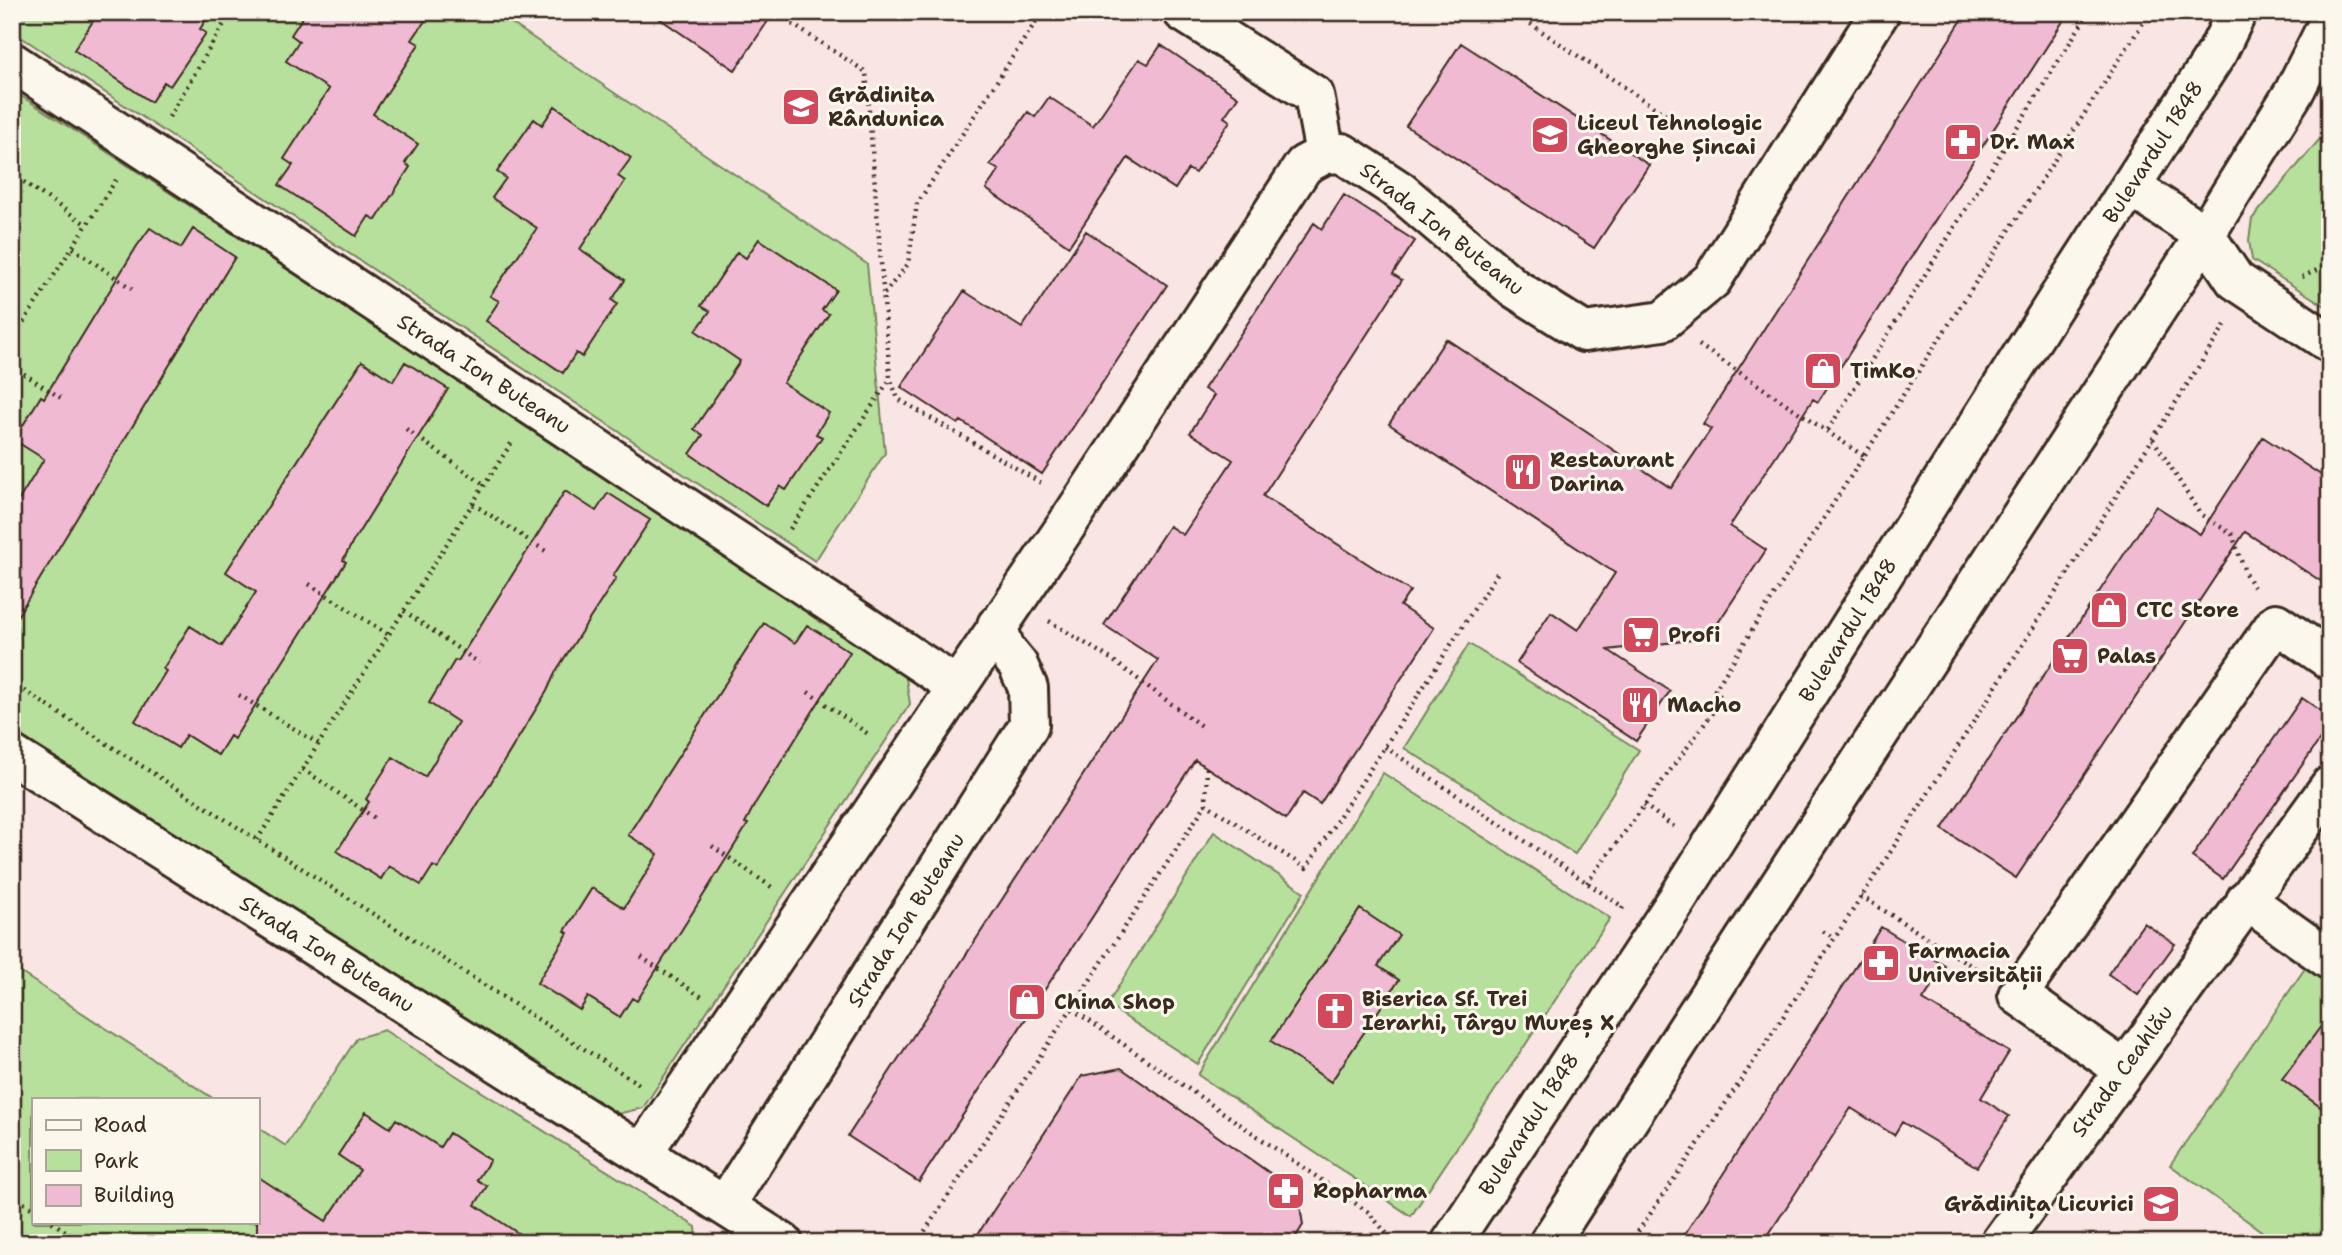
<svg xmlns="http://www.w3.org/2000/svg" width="2342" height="1255" viewBox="0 0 2342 1255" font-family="'Shantell Sans',sans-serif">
<rect width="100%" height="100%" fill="#f8e5e4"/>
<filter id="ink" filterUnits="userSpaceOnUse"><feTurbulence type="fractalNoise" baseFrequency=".0143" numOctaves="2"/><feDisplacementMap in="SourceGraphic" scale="14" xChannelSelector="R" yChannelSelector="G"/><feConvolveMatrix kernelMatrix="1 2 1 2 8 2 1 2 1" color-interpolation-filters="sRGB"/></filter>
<g filter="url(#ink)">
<path fill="#b7e09d" stroke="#79855e" stroke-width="2" d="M12,12h483l372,252 18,189 -70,108 -803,-530z
M12,90l893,582 5,32 -267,404 -26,6 -605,-384z
M2330,127v182l-78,-49 -3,-20 3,-21z
M1469,644l170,106 -64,104 -171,-106z
M1383,773l227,145 -199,298 -213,-141z
M1214,832l90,60 -106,172 -91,-59z
M2330,932v311h-52l-108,-78z
M12,967l202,132h-181v123h224v-95l29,19 71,-108 27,-8 312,197 1,16h-685z"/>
<path fill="#f1bad3" stroke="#3b2a1e" stroke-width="2" d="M99,12h112l-11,17 6,4 -36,53 -6,-4 -13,20 -77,-52z
M306,12h125l-19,28 7,4 -46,70 45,30 -13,19 5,4 -34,53 -7,-4 -13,20 -77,-51 14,-20 -9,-6 45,-70 -43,-28 13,-20 -8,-6z
M650,12h124l-39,58z
M1967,12h102l-251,390 -5,-3 -83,127 36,24 -58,88 -100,12 62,41 -34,50 -119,-78 34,-51 27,18 37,-57 -226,-149 57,-85 225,149 40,-59 -8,-5z
M1461,43l188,122 -55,83 -188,-122z
M1161,45l77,52 -14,20 6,4 -35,52 -7,-4 -13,20 -47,-31 -59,88 -83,-57 13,-19 -9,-5 38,-53 7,5 14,-20 44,29 46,-67 9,5z
M555,106l76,52 -13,18 7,5 -45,68 45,31 -13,20 5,4 -35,53 -6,-4 -13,20 -77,-52 13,-20 -9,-5 47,-68 -45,-30 14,-20 -9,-6 37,-53 8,6z
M1344,195l71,46 -22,33 9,6 -139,216 147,95 -10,15 34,22 -114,176 -17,-11 -17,26 -91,-59 -276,422 -71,-46 310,-476 -54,-35 65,-99 14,9 50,-75 -43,-27 24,-38 -10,-6 110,-166 8,6z
M150,228l31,20 12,-19 42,28 -223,368v-114l32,-52 -30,-19 27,-44 3,2 93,-152z
M1086,231l81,54 -125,189 -81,-53 -3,3 -57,-37 63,-96 58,37z
M759,239l77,51 -14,20 7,4 -46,69 46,30 -13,21 6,3 -36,53 -6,-4 -14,20 -76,-52 13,-19 -9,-6 46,-68 -44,-30 14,-20 -9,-5 36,-54 9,6z
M362,361l31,20 12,-19 43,27 -94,151 -11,20 3,2 -112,177 -4,-3 -12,19 -32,-20 -8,13 -43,-27 31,-50 -3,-2 27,-43 32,20 34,-54 -30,-20z
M2263,437l67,44v106l-85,-55 -229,346 -74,-49 214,-323 44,28z
M565,491l31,20 12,-18 42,27 -37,56 3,2 -60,93 -9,20 -109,178 -5,-3 -12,19 -32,-19 -8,13 -44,-28 32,-49 -3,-3 27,-42 32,20 33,-55 -29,-19 26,-43 3,1z
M764,623l31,20 12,-18 43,27 -94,150 -11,21 3,1 -111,177 -5,-3 -12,19 -32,-20 -8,13 -43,-27 31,-50 -3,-2 27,-43 32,20 34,-54 -30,-19z
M2302,698l28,19v8l-107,154 -31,-22z
M1360,909l39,26 -21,31 21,14 -68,102 -60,-41z
M2144,923l31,21 -37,51 -30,-21z
M1881,927l64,39 -22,34 86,52 -28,46 28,18 -32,51 -75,-45 -8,13 -43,-27 -88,135h-84z
M2330,1014v100l-48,-35z
M1121,1068l177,125 5,32 -11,18h-320l110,-167z
M366,1112l24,16 6,-9 44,28 9,-14 41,27 -13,20 10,6 -12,19 58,38h-276v-67l69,45 34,-51 -22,-15z"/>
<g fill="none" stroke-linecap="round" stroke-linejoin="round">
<defs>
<path id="minor" d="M1183,12l131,83 11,59
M12,62l944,624
M2131,187l74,48 30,45 95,63
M12,755l771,488
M2246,900l84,60
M2123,1069l-105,-74 258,-372 54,37
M643,1152l423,-626 238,-361 21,-11 17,-1 58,38 114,97 70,44 79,-11 49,-41 168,-268
M725,1206l304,-481 -1,-37 -10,-23 -13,-16 -8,-24
M1451,1243l226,-343 389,-614 151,-233 20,-41
M1549,1243l223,-346 433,-662 89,-143 36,-72
M2000,1243l330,-457"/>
</defs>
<use href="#minor" stroke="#3b2a1e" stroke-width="44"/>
<path stroke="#3b2a1e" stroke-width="4.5" stroke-dasharray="2 5" stroke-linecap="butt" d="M1513,12l157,106
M792,24l74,48 24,306 8,21 147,86
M169,117l62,-105
M12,174l75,51
M73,248l59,41
M2302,277l28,-13
M884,294l24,-30 9,-60 125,-192
M12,340l106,-163
M1699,345l166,112
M12,366l52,34
M406,429l79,56
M1828,430l261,-418
M2153,439l47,75 32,20 14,41 10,16
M473,504l74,48
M790,529l100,-150
M309,584l80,51
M404,611l75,52
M1049,621l62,38 90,67
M12,683l627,401
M808,692l63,44
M239,695l80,49
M1385,747l238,160 -1,2
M1207,768l-1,36 100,64 192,-296
M303,769l73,50
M1644,805l33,24
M257,840l255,-398
M712,846l61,42
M1587,883l133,-180 -1,-10 -4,-3 47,-76 388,-602
M1861,896l125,79
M1823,931l10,6
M641,957l61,40
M1072,1009l296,203 27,31
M12,1195l21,14
M52,1222l31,21
M917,1243l289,-439
M1630,1243c209,-300 400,-613 597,-921"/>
<use href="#minor" stroke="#fbf7ec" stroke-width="38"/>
</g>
</g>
<defs>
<symbol id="school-square" viewBox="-11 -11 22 22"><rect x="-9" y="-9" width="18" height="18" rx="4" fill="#d1495b" stroke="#fbf7ec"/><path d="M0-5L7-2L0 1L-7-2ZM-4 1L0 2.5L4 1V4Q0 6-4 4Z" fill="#fff"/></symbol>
<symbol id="pharmacy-square" viewBox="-11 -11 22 22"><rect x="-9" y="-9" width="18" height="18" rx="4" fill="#d1495b" stroke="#fbf7ec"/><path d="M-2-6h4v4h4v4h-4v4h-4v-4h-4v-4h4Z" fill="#fff"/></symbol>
<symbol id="shop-square" viewBox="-11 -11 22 22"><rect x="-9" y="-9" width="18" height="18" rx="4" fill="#d1495b" stroke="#fbf7ec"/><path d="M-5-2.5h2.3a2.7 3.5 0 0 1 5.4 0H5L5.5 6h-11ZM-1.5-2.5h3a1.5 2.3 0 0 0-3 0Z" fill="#fff"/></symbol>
<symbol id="restaurant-square" viewBox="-11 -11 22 22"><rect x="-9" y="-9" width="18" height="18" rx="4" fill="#d1495b" stroke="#fbf7ec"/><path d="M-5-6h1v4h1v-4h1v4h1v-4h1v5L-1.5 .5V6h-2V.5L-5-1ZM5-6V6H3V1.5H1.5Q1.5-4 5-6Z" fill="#fff"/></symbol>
<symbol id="supermarket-square" viewBox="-11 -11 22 22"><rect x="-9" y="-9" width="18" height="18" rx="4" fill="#d1495b" stroke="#fbf7ec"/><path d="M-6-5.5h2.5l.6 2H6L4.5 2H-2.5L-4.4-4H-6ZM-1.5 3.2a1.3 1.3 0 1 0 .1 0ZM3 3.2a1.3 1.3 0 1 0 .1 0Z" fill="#fff"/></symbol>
<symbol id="church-square" viewBox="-11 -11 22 22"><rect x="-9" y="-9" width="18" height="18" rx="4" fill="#d1495b" stroke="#fbf7ec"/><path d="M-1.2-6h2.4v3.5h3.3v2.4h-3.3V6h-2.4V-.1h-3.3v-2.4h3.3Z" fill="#fff"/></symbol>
</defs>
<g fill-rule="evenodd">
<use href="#school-square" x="779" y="85" width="44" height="44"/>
<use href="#school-square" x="1528" y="113" width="44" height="44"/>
<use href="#pharmacy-square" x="1941" y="120" width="44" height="44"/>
<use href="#shop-square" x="1801" y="349" width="44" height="44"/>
<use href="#restaurant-square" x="1501" y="450" width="44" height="44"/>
<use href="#shop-square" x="2087" y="588" width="44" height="44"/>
<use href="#supermarket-square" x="1619" y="613" width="44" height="44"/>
<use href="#supermarket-square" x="2048" y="634" width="44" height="44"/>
<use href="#restaurant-square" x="1618" y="683" width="44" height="44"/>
<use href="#pharmacy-square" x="1859" y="941" width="44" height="44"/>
<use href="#shop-square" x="1005" y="980" width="44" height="44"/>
<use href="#church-square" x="1313" y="989" width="44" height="44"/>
<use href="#pharmacy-square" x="1264" y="1169" width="44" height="44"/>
<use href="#school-square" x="2139" y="1182" width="44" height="44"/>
</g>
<g text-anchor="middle" stroke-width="6" stroke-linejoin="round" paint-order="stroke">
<g font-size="21" font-weight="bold" fill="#3b2a1e" stroke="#fbf7ec" text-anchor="start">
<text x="828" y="102">Grădinița<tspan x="828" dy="24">Rândunica</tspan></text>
<text x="1577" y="130">Liceul Tehnologic<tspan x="1577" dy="24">Gheorghe Șincai</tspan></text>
<text x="1990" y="149">Dr. Max</text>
<text x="1850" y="378">TimKo</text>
<text x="1550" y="467">Restaurant<tspan x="1550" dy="24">Darina</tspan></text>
<text x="2136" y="617">CTC Store</text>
<text x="1668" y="642">Profi</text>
<text x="2097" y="663">Palas</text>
<text x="1667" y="712">Macho</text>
<text x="1908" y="958">Farmacia<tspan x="1908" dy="24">Universității</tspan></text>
<text x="1362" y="1006">Biserica Sf. Trei<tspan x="1362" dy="24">Ierarhi, Târgu Mureș X</tspan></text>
<text x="1054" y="1009">China Shop</text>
<text x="1313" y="1198">Ropharma</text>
<text x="2134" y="1211" text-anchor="end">Grădinița Licurici</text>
</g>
<g font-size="21" fill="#3b2a1e" stroke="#fbf7ec">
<text transform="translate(2153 152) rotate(-57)" y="7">Bulevardul 1848</text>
<text transform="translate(1442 229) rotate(38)" y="7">Strada Ion Buteanu</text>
<text transform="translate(484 374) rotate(33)" y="7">Strada Ion Buteanu</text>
<text transform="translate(1848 630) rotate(-58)" y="7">Bulevardul 1848</text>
<text transform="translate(906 920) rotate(-58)" y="7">Strada Ion Buteanu</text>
<text transform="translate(327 954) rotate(32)" y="7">Strada Ion Buteanu</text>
<text transform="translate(2122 1071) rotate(-54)" y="7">Strada Ceahlău</text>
<text transform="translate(1529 1124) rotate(-57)" y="7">Bulevardul 1848</text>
</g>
</g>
<rect width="2342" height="1255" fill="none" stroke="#fbf7ec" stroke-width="42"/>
<rect x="21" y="21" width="2300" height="1213" fill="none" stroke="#3b2a1e" stroke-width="2.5" filter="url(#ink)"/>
<rect x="32" y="1098" width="228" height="126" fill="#fbf7ec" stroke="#aea59a" stroke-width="2"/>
<rect x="46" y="1120" width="35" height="10" fill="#fbf7ec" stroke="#aea59a" stroke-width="2"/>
<text x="94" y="1132" font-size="21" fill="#3b2a1e">Road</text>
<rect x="46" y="1150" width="35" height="21" fill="#b7e09d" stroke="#aea59a" stroke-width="2"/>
<text x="94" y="1168" font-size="21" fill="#3b2a1e">Park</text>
<rect x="46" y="1185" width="35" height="21" fill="#f1bad3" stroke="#aea59a" stroke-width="2"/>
<text x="94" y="1202" font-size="21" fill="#3b2a1e">Building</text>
</svg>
